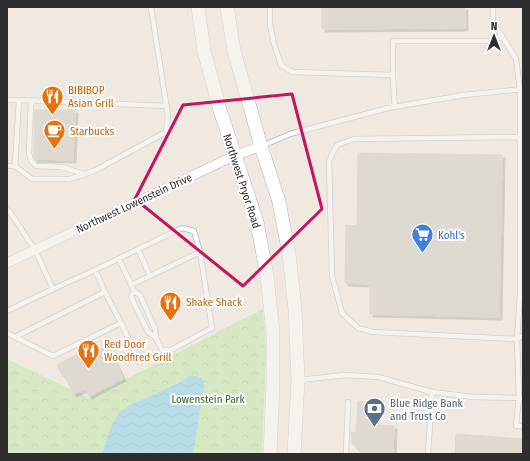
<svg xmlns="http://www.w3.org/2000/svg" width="530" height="461" viewBox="0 0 530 461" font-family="'Fira Sans Condensed',sans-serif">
<defs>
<pattern id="park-crowns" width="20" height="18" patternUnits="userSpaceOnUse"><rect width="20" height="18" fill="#b6e59e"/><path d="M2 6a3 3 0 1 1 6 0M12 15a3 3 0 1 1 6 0" fill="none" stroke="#9dc588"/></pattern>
<pattern id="water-waves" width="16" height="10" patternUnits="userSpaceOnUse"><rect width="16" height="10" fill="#75cff0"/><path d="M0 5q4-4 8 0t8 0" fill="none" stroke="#66b2ce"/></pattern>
<filter id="shadow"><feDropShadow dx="3" dy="3" stdDeviation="0" flood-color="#0004"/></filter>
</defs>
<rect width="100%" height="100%" fill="#efe9e1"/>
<path fill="url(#park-crowns)" d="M263,309l3,42 -4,103h-255v-95l82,39z"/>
<path fill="url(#water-waves)" d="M190,376h5l7,2 2,7 -11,69h-91l10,-29 8,-13 10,-7 47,-21z"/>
<path fill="#cbc7bf" stroke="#cbc5ba" filter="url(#shadow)" d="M322,7h143v21l-143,1z
M34,110h41l-2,50 -39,-1z
M358,153l144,2 -3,162 -129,-3v-30l-25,-1 1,-58 11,1z
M96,344l3,5 9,-3 15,32 -34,18 -4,-7 -12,5 -8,-19 -2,2 -6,-12z
M358,401l18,1 -1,23 19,1 -1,28h-31l-10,-11 -1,-11 5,1z
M456,434l67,5v15h-68z"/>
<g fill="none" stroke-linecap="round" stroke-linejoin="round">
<defs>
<path id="lane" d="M270,7v18l4,19 7,21 11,7 101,3 1,22 1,10
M493,7v15l23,37 4,31v205l-3,44 2,59 -3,28h7
M393,75v-34h101l8,-5
M7,100h12l-4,66
M19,100l148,6
M31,101l-2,52 2,8 5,5 26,1 22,7
M520,137l-166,2 -17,6 -8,16 3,115 10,37 16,15 15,4 144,7 6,-3
M262,146l28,-12 98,-26 76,-13 59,-6
M7,166h8l17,13h38l24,-8 72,-39 2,-16 -17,-109
M7,209l3,3 25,38 18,39 -46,22
M138,249l12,27
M95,270l87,-42 12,3 6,21 12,76 -41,22h-9l-6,-12 -1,-9 -15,-34 -6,-4 -15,-32
M131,285l69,-33
M53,289l42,-19 10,22
M134,291l-3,6 17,35 8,6
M121,323l19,40
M7,333l46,23 68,-33 -16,-31 -90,45
M300,380l45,-5 33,2 54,15 41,5 50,1
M346,454l2,-52
M428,454l4,-62"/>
<path id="street" d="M7,263l227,-107 27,-10"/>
<path id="secondary" d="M198,7l6,44 16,59 37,112 10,54 6,57v49l-3,72
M227,7l7,44 27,95 18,56 10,52 6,55 3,71 -4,74"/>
</defs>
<use href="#lane" stroke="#b4b7c1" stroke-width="6"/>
<use href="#street" stroke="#b4b7c1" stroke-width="10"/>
<use href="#secondary" stroke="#b4b7c1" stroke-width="14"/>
<use href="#lane" stroke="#fff" stroke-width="4.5"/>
<use href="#street" stroke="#fff" stroke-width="9"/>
<use href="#secondary" stroke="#fff" stroke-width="13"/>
</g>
<path d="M0 0H530V461H0ZM292,94l30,115 -79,77 -108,-87 48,-94z" fill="#efe9e1" fill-opacity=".55" fill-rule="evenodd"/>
<path fill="none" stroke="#c2185b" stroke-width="3" stroke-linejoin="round" d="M292,94l30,115 -79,77 -108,-87 48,-94z"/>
<defs>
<symbol id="restaurant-pin" viewBox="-11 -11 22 30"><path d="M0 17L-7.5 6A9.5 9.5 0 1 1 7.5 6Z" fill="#e8710a" stroke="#fff"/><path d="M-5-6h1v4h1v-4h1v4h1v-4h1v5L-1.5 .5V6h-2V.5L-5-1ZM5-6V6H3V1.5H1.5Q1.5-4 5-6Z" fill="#fff"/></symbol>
<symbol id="cafe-pin" viewBox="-11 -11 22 30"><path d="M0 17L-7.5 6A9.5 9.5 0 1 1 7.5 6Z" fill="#e8710a" stroke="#fff"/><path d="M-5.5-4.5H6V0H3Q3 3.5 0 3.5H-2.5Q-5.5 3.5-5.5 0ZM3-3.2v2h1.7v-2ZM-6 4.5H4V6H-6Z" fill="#fff"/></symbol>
<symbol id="supermarket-pin" viewBox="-11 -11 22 30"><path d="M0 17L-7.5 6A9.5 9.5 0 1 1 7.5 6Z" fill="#3f7fe0" stroke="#fff"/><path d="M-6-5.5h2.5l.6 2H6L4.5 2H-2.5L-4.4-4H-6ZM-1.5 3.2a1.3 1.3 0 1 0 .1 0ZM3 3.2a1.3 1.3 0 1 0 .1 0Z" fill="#fff"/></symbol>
<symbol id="bank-pin" viewBox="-11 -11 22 30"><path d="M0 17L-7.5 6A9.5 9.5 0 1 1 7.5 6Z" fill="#5c6f8a" stroke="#fff"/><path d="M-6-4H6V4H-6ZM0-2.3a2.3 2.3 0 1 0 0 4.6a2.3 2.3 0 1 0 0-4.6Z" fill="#fff"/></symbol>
</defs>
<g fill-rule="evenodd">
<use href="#restaurant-pin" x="40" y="84" width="25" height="34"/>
<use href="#cafe-pin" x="42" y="118" width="25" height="34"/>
<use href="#supermarket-pin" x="410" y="222" width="25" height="34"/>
<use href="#restaurant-pin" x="158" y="290" width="25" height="34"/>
<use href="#restaurant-pin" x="76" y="338" width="25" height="34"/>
<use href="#bank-pin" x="362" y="396" width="25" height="34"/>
</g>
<g text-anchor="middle" stroke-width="4" stroke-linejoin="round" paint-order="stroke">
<g font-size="11" fill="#c56008" stroke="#fff" text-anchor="start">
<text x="68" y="94">BIBIBOP<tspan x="68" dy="13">Asian Grill</tspan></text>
<text x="70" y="135">Starbucks</text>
<text x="186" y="306">Shake Shack</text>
<text x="104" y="348">Red Door<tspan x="104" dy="13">Woodfired Grill</tspan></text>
</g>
<g font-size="11" fill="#2e2e2e" stroke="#fff">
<text transform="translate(242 181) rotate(72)" y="4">Northwest Pryor Road</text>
<text transform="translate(134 203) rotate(-25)" y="4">Northwest Lowenstein Drive</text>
</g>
<g font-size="11" fill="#366cbe" stroke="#fff" text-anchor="start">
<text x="438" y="239">Kohl's</text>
</g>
<g font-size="11" fill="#2c6e1b" stroke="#fff">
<text x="208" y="403">Lowenstein Park</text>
</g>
<g font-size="11" fill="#4e5e75" stroke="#fff" text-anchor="start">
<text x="390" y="407">Blue Ridge Bank<tspan x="390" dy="13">and Trust Co</tspan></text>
</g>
</g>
<rect width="530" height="461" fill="none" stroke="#2e2e2e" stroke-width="16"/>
<g transform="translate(494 36)" stroke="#ffffff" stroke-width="3" paint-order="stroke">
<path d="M0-3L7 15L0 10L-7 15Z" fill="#2e2e2e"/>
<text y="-6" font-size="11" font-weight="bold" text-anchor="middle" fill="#2e2e2e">N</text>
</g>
</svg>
